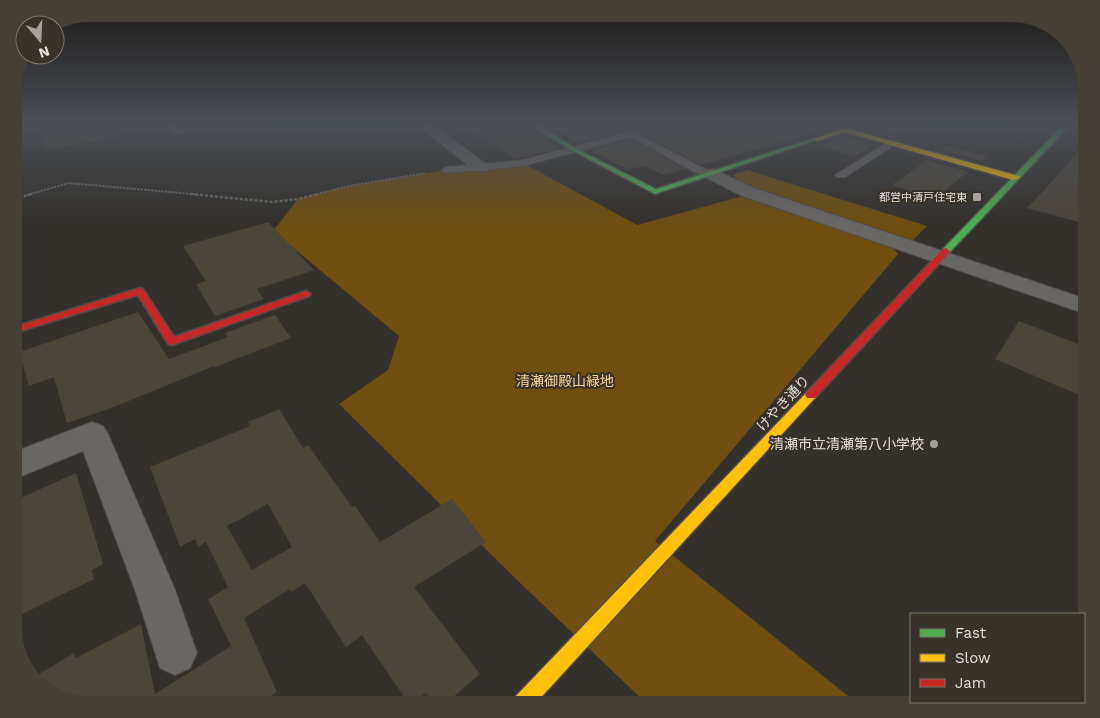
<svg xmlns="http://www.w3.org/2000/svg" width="1100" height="718" viewBox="0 0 1100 718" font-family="'Work Sans','Noto Sans JP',sans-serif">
<rect width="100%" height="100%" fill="#34312c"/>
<path fill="#6f4e10" d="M523,163l114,62 110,-30 146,53 5,6 -243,287 203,163h-211l-130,-124 -178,-176 49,-34 11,-34 -126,-105 25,-32 51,-13 97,-16z
M747,170l180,56 -14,14h-13l-145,-50 -19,-10 -3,-5z"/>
<path fill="#4c4539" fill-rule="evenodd" d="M58,124h59l1,13 -73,13 -5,-23z
M461,124h62l36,25 -44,10z
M547,124h297l-143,41 -68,-36 -55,14z
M846,124h62l-20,12z
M845,137l28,8 -18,11 -37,-10z
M631,139l55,30 -22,6 -19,-9 -18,3 -37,-19z
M1086,143v81l-59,-16 19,-20z
M948,146l39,11 -5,4 -41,-11z
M927,160l41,12 -35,28 -28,-8 3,-2 -16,-5z
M268,222l46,48 -57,19 7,10 -49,17 -19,-32 10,-3 -23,-35z
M138,312l31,47 59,-22 -3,-4 50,-18 16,23 -76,29 -1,-1 -100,41 -47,16 -13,-46 -25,9 -10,-34z
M1019,321l67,26v51l-91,-39z
M279,409l24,39 5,-3 44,62 3,-1 25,36 72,-43 34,43 -72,45 66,87 -35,30h-11l-8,-11 -17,11 -47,-69 -16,12 -41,-64 -14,9 -1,-3 -46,29 33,74 -19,12h-168l-42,-12 -14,-15 40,-24 2,5 65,-34 14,70 76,-48 -23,-47 20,-12 -22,-45 -8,5 -3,-8 -15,8 -30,-80 100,-41 -2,-4zM268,504l24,43 -40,23 -25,-44z
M76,473l27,91 -11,6 2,9 -80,39v-117z"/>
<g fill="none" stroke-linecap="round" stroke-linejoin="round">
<defs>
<path id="lane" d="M632,131l73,38 12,3 2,2 -6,3 -15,-3 -67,-37 -108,29 -77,7 -5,-3 5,-3 77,-7z
M891,140l4,1v4l-50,32h-8l-2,-2z"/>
<path id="street" d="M167,124h14l4,6 -2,3h-10z
M415,124h17l58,43 -2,4h-12z
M713,169l41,19 332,111v15l-344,-118 -35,-18 -3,-4 3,-4z
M92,422l11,4 5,8 67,156 22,63 -7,15 -15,7 -15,-7 -25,-78 -52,-139 -69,28v-27z"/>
<path id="fast" d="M529,124h8l38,24 81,41 159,-51 5,1 -165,55 -84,-44z
M1064,124h7l-122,129h-6v-4z"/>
<path id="slow" d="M845,128l174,48 1,2 -7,2 -168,-48 -28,9 -3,-2z
M811,391l4,1 2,3 -2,3 -280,306h-22l2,-7 292,-305z"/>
<path id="jam" d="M946,248l4,3 -1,2 -134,145h-8l-2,-3 2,-3 136,-143z
M140,288l3,1 31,48 129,-45 3,-1 5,3 -2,2 -137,49 -4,-1 -30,-49 -124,38v-6z"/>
</defs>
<use href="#lane" stroke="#4f4c49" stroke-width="2"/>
<use href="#street" stroke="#4f4c49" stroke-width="2"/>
<use href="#fast" stroke="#4f4c49" stroke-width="3"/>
<use href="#slow" stroke="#4f4c49" stroke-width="3"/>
<use href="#jam" stroke="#4f4c49" stroke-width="3"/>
<path stroke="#696763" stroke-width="2" stroke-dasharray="2.5 1" stroke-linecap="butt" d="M27,195l42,-12 134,12
M313,195l36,-9 77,-13"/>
<path stroke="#696763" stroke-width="2.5" stroke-dasharray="3 2" stroke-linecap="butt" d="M190,194l82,8 26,-3 20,-5
M14,199l18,-5"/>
<use href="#lane" fill="#696763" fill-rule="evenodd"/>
<use href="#street" fill="#696763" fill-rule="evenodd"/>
<use href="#fast" fill="#4caf50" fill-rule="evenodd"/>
<use href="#slow" fill="#ffc107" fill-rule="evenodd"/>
<use href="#jam" fill="#c62828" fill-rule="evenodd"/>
</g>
<linearGradient id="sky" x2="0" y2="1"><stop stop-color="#1d1b18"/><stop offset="0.55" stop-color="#4a4e56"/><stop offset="1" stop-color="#4a4e56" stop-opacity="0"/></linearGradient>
<rect width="1100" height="225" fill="url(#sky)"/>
<g fill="#a5a19c" stroke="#383229" stroke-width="2">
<rect x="972" y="192" width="10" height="10" rx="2.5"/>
<circle cx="934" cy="444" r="5"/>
</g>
<g text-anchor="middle" stroke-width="4" stroke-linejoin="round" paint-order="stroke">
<g font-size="11" fill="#e2ded9" stroke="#383229" text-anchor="end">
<text x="967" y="201">都営中清戸住宅東</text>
</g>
<g font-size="14" fill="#fed394" stroke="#383229">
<text x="565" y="386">清瀬御殿山緑地</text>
</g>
<g font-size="14" fill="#e2ded9" stroke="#383229">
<text transform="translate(783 403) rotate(-47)" y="5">けやき通り</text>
</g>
<g font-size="14" fill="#e2ded9" stroke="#383229" text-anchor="end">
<text x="924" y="449">清瀬市立清瀬第八小学校</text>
</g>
</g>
<path d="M0 0H1100V718H0ZM89 22H1011A67 67 0 0 1 1078 89V629A67 67 0 0 1 1011 696H89A67 67 0 0 1 22 629V89A67 67 0 0 1 89 22Z" fill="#464037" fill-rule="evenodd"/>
<rect x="910" y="613" width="175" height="90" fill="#383229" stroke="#7c776f"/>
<rect x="920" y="629" width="25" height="8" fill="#4caf50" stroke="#7c776f"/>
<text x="955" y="638" font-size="15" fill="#e2ded9">Fast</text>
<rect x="920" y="654" width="25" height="8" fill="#ffc107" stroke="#7c776f"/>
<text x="955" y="663" font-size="15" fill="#e2ded9">Slow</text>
<rect x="920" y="679" width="25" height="8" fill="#c62828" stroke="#7c776f"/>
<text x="955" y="688" font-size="15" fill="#e2ded9">Jam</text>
<g transform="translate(40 40) rotate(161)"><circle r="24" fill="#383229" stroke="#7c776f"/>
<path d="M0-4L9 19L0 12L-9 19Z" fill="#a5a19c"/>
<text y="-8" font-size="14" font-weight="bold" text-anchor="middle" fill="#e2ded9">N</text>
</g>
</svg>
